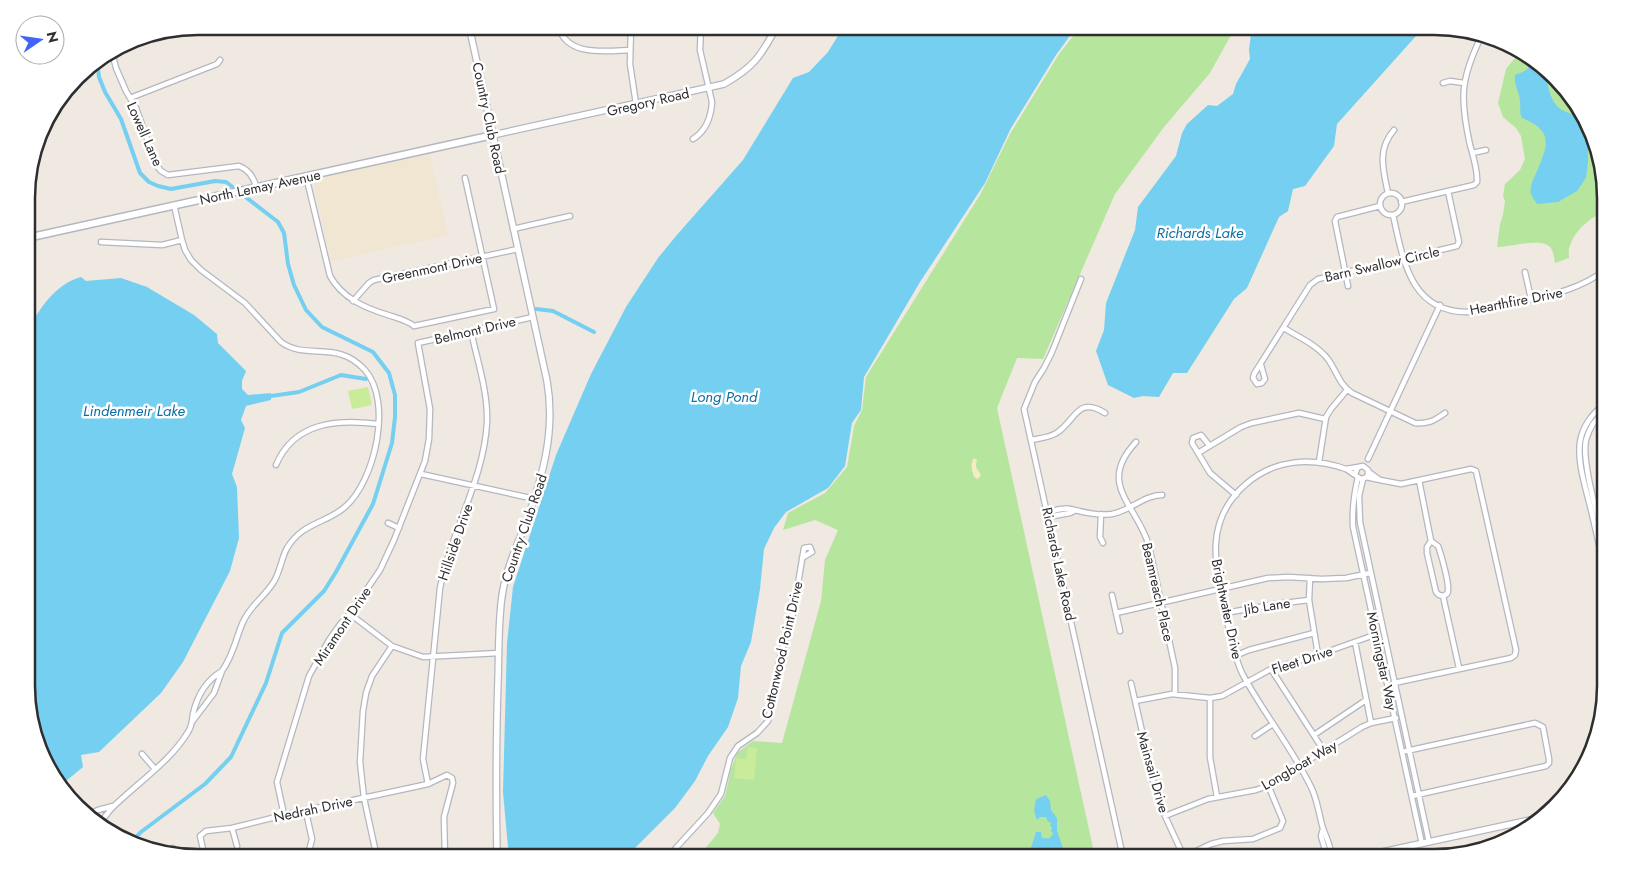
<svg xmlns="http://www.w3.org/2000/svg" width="1632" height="884" viewBox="0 0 1632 884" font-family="Jost,sans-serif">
<rect width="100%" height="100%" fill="#efe9e1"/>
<path fill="#f0e6d1" d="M429,152l19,83 -117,26 -19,-84z"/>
<path fill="#b6e59e" d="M1081,26h155l-26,47 -46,54 -49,67 -72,165 -26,-1 -20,50 98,449 -398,1 21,-25 2,-9 -7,-11 12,-17 6,-27 6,-16 16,-12 29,2 39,-142 4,-41 13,-30 -23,-10 -32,10 5,-17 37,-20 22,-26 7,-41 8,-16 4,-33 114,-182 30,-61 49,-80z
M1521,54l56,48 27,74v36c-13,5 -30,19 -34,34 -2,3 -1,8 -1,12l-14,5c-1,-4 -1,-9 -3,-13 -6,-15 -43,-2 -55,-3l3,-23 3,-9 2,-14 -2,-5 2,-12 15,-14 5,-11 -4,-23 -5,-8 -13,-11 -5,-14 8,-34 8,-10z"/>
<path fill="#f3ecc5" d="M974,458l3,2c-3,8 1,9 4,15l-3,4 -4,-2c-1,-6 -5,-12 0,-19z"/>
<path fill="#c9ec9a" d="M368,387l4,18 -20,4 -4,-18z
M748,747l9,1 -3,32 -20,-2 2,-20 10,1z"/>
<path fill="#75cff0" d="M844,26h233l-21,29 -45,73 -26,55 -65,99 -56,95 -3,33 -9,13 -7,43 -17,22 -42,24 -12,16 -10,21 -4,40 -9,53 -10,24 -3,32 -10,29 -20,29 -13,25 -20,27 -50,50h-112l-5,-11 -5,-55 4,-149 6,-56 43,-132 35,-81 35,-67 32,-49 18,-22 67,-76 50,-82 16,-6 19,-20z
M1252,26h173l-88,98 -3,22 -29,40 -12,3 -5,22 -9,6 -32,71 -13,11 -47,74h-14l-14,24 -16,-1 -9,2 -26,-13 -12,-34 8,-21 2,-27 29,-73 3,-23 38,-51 6,-23 5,-9 21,-19 9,1 16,-12 3,-10 14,-25 -1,-9z
M1533,64l14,12c1,19 8,38 30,38l1,-8 10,26v30l-2,16 -9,13 -19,11 -21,2c-1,-2 -5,-7 -6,-10 -2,-7 3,-16 6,-23 11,-26 17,-40 -15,-53 -3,-6 -1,-10 -2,-17 -1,-11 -6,-14 -5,-26l10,-4z
M81,277l5,4 35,-3 26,9 47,28 23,19 1,9 28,28 -4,10v8l6,6 23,-2v7l-25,6 -5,14 4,8 -13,46 5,13 2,51 -9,33 -47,91 -22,31 -62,59 -18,3 2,12 -23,19 -32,-77 -1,-376c11,-23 28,-49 54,-56z
M1046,795l4,6 1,9 6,8v13l8,23 -1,3 -4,1 -3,-4 -3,2 -2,-1 1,-2 -2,-3 -8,8 -6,-2 -12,2 -1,-3 7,-7 5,-16h5l1,6c6,1 9,1 11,-5l-2,-2 1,-4 -2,-1 1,-4h-3l-2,-5h-6l-3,3 -3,-9 2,-12z
M915,848l5,1 -1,9h-19l5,-1z"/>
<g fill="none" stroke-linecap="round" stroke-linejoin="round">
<path stroke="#75cff0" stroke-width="4" d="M97,61l2,16 6,15 16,27 19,54 9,9 9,4 13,3 44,-8 11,1 52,40 6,11 4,31 6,21 12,25 16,17 51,25 16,21 6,22v22l-3,26 -19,61 -37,68 -12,19 -42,42 -16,50 -35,74 -26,27 -64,48 -10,10
M536,309l17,2 41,21
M271,396l28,-4 42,-17 25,4"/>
<defs>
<path id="minor" d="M558,26c9,31 46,25 72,24
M631,26l-1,38 6,40
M112,52l4,16 10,23 10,17 21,58 4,5 7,4 71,-9c10,4 15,11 17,21
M113,55l28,-17
M1443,83l7,-2 14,2
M130,98l87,-34 3,-4
M693,139c13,-8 18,-21 19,-37l-12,-52 1,-24
M1472,153l14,-3
M306,176l24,100c12,22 35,32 58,39 9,3 19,5 26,11l80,-17 -29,-131
M1388,193c-5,-23 -11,-44 6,-63
M1380 204a11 11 0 1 1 22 0a11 11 0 1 1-22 0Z
M1401,202l73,-17 3,-3c1,-11 -4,-26 -7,-37 -10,-46 -10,-65 11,-108
M174,205l8,35 3,10 6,10 10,10 44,33 36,39c26,19 56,-3 84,28 28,32 10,111 -20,137 -20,17 -42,15 -58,41 -6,11 -7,25 -14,35 -9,14 -23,23 -30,39 -8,18 -9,32 -21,49
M1393,215c10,44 17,99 77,97 16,-1 33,-6 49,-10 31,-7 60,-12 86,-32
M513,229l57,-13
M101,242l61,3 20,-5
M1600,250l5,6
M1525,272l6,27
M1081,279l-29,73 -8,16 -9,14 -11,27 99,448
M1348,286l-13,-65 2,-4 43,-11
M353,301l16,-18 5,-3 144,-31
M1284,328c14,9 33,17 43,30 9,11 12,27 25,35l63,30c13,1 19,-2 30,-10
M1261,365l4,14 -3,4 -5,1 -4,-6 1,-4 56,-89 8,-6 139,-33 2,-4 -11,-51
M1605,404c-12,8 -23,23 -25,38 -3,22 6,46 11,68 5,21 10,43 14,64
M1605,411c-9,7 -16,18 -19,29 -5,22 14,83 19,108
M1031,440c9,-2 19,-2 27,-8 18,-13 20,-36 47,-19
M1136,442c-40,43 1,62 13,104l26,122v26
M1209,445l-8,-10 -8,3 -1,5 18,30 26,22
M1198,453l43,-26 11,-4 47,-10 26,6
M1368,459l72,-154
M1319,462l7,-45 5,-8 16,-19
M276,465c18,-43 61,-46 102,-41
M421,474l114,25
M1355,474l3,-7 5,-1 5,4v5l-3,3 -4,1 -15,-10 12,-2
M1358,477c-4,17 -6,33 -5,50l69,317
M1366,477l14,3 -11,-8
M1363,479l-4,17 1,26 69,320
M1380,480l21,4 70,-15 5,2 40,179 -1,5 -4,3 -117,25
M1419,480l12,61 7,5c3,8 11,36 10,44 0,4 -1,4 -5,6l-4,-1 -3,-3 -9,-39v-6l4,-6
M1047,512c7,-1 17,-5 23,-3 13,3 28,7 42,5 18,-3 32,-19 50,-19
M1101,514l-1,23 3,6
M1048,517l22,-4 4,-2
M388,523l11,5
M1310,578l-1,22 9,55
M1112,595l8,36
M1443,596l16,72
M1116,613l152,-35 20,-1 34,2 24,-1 24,-5
M1225,613l51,-9 33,-4
M350,614l42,32 31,11 76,-4
M1355,642l16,81
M1235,656l14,-6 65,-17
M1271,669l53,82
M1131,683l23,101 11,32 19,41
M1210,698v59l7,40
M1135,701l37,-7 38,4 12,-2 49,-27 47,-14 59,-21
M1314,735l52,-35
M1255,736l18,-12
M1406,751l129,-28 8,4 6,32v4l-3,3 -134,30
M142,754l13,15
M428,784l-5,-25 17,-171c11,-57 44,-108 47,-166 1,-31 -10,-62 -16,-91
M306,812l6,27 -3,12
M90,814l8,-4 15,-4
M284,815l-7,-33 32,-106 20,-36 12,-17 9,-9 30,-44 14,-30 31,-79 4,-22 1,-30 -12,-66 115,-26
M1165,816l43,-17 48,-9 11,-4 95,-59 9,-4 25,-5
M100,822c5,-4 8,-10 12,-14 24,-24 59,-47 76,-76 4,-6 4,-11 5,-18 4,-18 14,-34 29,-43l-8,22 -22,29
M232,828l5,18
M1323,829l-2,7 6,21
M173,848l1,4
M1184,857l27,-13 12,-3 30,-2 27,-11 3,-7 -15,-36
M1331,857c1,-11 -6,-21 -9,-32 -3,-12 -5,-25 -10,-36 -19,-40 -48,-75 -69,-114 -9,-18 -12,-38 -17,-58 -10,-48 -24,-95 20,-133 29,-25 65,-27 100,-15
M205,858l-5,-22 6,-5 26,-3 52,-13 144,-31 19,-9 5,3 1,5 -9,34 1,41
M377,858l-13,-60 -4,-36 3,-51 3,-18 6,-17 20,-30
M672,858l3,-9 33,-36 13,-19 9,-36 8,-12 19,-13 11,-12 13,-68 11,-34 12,-71 6,-1 2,5 -10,6"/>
<path id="tertiary" d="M469,26l78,355c9,51 -5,99 -23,147 -9,22 -19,45 -22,68 -4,28 -3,56 -4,84 -2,59 -2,118 -1,178
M493,135l231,-51c30,-17 37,-28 53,-58
M1359,857l180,-39"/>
<path id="secondary" d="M27,238l466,-103"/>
</defs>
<use href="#minor" stroke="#b4b7c1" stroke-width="7"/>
<use href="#tertiary" stroke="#b4b7c1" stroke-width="8"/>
<use href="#secondary" stroke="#b4b7c1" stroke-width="9"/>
<use href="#minor" stroke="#fff" stroke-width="4.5"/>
<use href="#tertiary" stroke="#fff" stroke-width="5.5"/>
<use href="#secondary" stroke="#fff" stroke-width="6"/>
</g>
<g text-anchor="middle" stroke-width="5" stroke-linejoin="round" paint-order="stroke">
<g font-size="14" fill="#2e2e2e" stroke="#fff">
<text transform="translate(648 102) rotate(-13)" y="5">Gregory Road</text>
<text transform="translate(489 118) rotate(78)" y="5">Country Club Road</text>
<text transform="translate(145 134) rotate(66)" y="5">Lowell Lane</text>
<text transform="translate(260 187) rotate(-12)" y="5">North Lemay Avenue</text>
<text transform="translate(1382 264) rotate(-13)" y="5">Barn Swallow Circle</text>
<text transform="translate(432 268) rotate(-12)" y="5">Greenmont Drive</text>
<text transform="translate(1516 301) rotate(-11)" y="5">Hearthfire Drive</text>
<text transform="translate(475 330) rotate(-13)" y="5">Belmont Drive</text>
<text transform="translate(524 528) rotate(-71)" y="5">Country Club Road</text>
<text transform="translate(455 542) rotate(-71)" y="5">Hillside Drive</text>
<text transform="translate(1059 564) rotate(78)" y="5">Richards Lake Road</text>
<text transform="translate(1158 592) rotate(77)" y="5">Beamreach Place</text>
<text transform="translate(1267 606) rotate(-9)" y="5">Jib Lane</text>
<text transform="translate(1227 609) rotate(78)" y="5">Brightwater Drive</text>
<text transform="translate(342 626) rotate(-56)" y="5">Miramont Drive</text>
<text transform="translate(782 650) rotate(-77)" y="5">Cottonwood Point Drive</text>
<text transform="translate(1302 660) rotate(-18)" y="5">Fleet Drive</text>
<text transform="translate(1382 661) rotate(78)" y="5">Morningstar Way</text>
<text transform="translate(1299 765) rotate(-30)" y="5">Longboat Way</text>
<text transform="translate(1153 772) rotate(74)" y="5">Mainsail Drive</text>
<text transform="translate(313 809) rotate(-12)" y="5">Nedrah Drive</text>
</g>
<g font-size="15" font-style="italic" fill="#0d6fa3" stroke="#fff">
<text x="1200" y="238">Richards Lake</text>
<text x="724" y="402">Long Pond</text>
<text x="134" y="416">Lindenmeir Lake</text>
</g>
</g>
<path d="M0 0H1632V884H0ZM198 35H1434A163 163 0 0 1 1597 198V686A163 163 0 0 1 1434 849H198A163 163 0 0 1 35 686V198A163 163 0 0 1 198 35Z" fill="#fff" fill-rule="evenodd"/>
<path fill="none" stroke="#2e2e2e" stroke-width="2.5" d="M198 35H1434A163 163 0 0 1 1597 198V686A163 163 0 0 1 1434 849H198A163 163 0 0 1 35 686V198A163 163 0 0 1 198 35Z"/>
<g transform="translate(40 40) rotate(77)"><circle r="24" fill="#ffffff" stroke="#ababab"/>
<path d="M0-4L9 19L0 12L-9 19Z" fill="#4264fb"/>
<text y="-8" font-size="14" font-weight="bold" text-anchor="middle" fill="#2e2e2e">N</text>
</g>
</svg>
